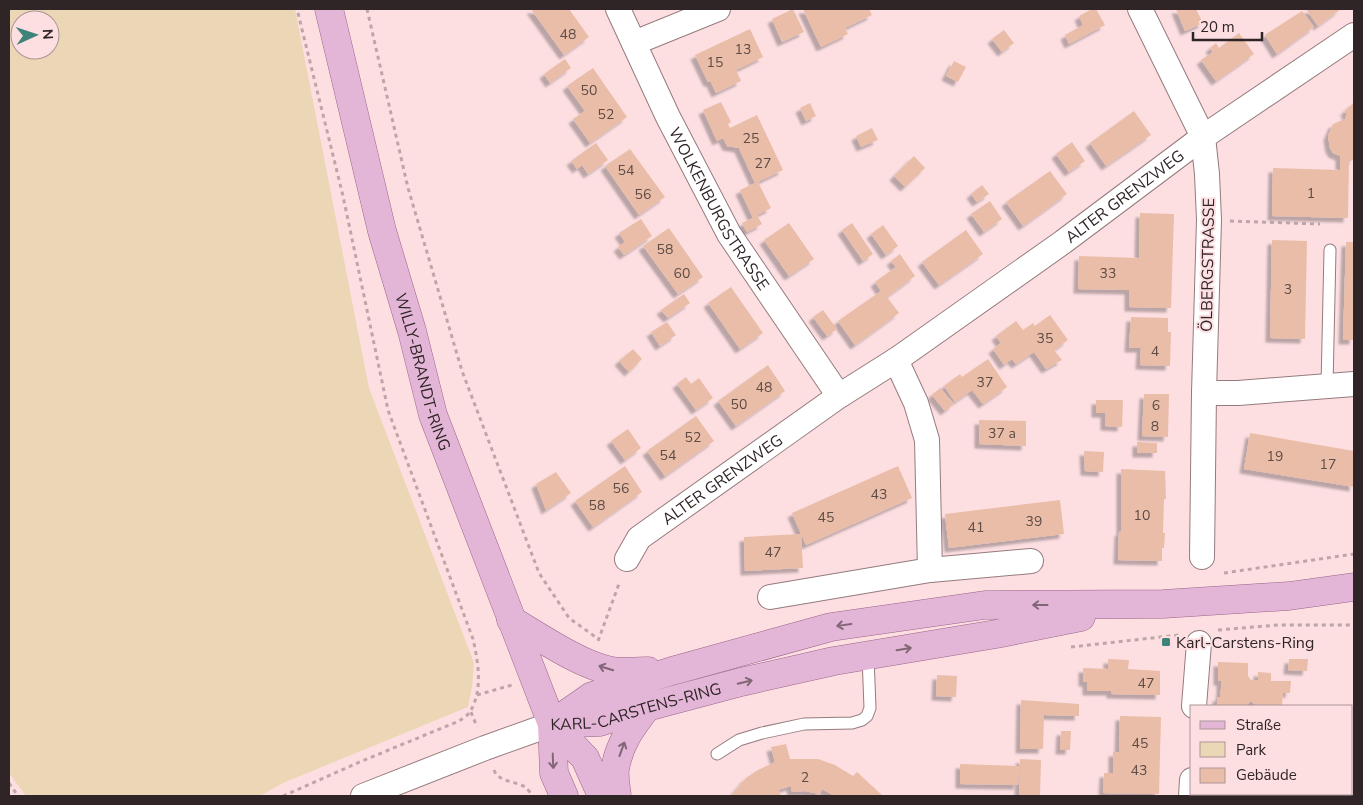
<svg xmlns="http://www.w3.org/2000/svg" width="1363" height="805" viewBox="0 0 1363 805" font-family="'Nunito Sans',sans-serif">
<defs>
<filter id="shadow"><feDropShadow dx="-4.5" dy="4.5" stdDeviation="1" flood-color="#0004"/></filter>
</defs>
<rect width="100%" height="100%" fill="#fddfe2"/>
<path fill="#ebd7b6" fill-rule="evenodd" d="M9,9h286l74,379 105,275 -2,24 -4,20 -185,76 -23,13h-234l-17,-23zM20,20h30v30h-30z"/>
<path fill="#e9bda8" filter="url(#shadow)" d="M531,9h38l20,28 -25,18z
M793,9l11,23 -22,10 -10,-23z
M803,9h66l3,6 -27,13 3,6 -27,13z
M1092,9h4l9,16 -36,19 -4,-9 18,-10 -4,-9z
M1176,9h20l7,14 -18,8z
M1306,9h35l-23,17z
M1302,11l12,16 -37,27 -12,-19z
M750,29l13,28 -27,13 5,11 -25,12 -5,-11h-3l-13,-27z
M1004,30l10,13 -12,9 -10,-13z
M1239,33l15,21 -38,27 -15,-21 12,-8 -3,-4 6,-5 3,5z
M565,59l6,9 -21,15 -6,-9z
M954,61l12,6 -8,15 -12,-6z
M593,68l34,49 -37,26 -17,-24 12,-8 -18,-25z
M721,102l10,20 -3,2 2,4 27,-13 26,55 -25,12 13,26 -14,7 5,9 -15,8 -5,-9 11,-5 -13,-28 15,-7 -16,-35 -12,-2 -4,-8 -6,3 -14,-31z
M1354,102v57l-5,3 -1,56 -76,-2 1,-48 67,2v-14l-7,-3 -3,-5 -2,-12 5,-12 12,-5 2,-6 -3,-1z
M810,103l6,13 -10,5 -6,-13z
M1134,111l17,24 -45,31 -16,-23z
M872,128l6,12 -17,7 -5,-11z
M1072,142l13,19 -16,11 -13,-18z
M596,143l12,17 -20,14 -6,-9 -5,4 -6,-8z
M630,149l35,48 -26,18 -34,-49z
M914,156l11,12 -20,19 -11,-11z
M1050,171l17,23 -44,32 -17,-24z
M982,185l7,9 -12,8 -6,-8z
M990,201l12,18 -18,13 -13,-18z
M1140,213l34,1 -3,94 -42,-1v-17l-51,-1 1,-33 60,2z
M641,219l11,17 -28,19 -6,-8 7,-5 -6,-9z
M789,223l25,36 -25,17 -25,-36z
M852,223l21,31 -10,7 -21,-31z
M883,225l15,21 -12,9 -15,-21z
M669,228l34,49 -25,17 -35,-48z
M966,230l17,24 -44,31 -17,-23z
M1272,240l35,1 -2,98 -35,-1z
M1346,242h8v98h-11z
M900,254l15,22 -28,21 12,16 -44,32 -17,-24 43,-30 -6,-9 21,-15 -5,-6z
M731,287l32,46 -23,16 -32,-46z
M684,294l6,9 -22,15 -7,-8z
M823,310l14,19 -10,7 -14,-19z
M1050,315l18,25 -14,10 8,10 -16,9 -12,-17 -18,12 -4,-5 -8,6 -11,-16 8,-6 -5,-7 20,-15 7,9 10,-7 2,3z
M1131,317l37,1v14h3l-1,34 -30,-1 1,-17h-12z
M667,322l9,13 -16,11 -9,-14z
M633,349l9,10 -13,13 -10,-11z
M988,359l19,28 -24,17 -11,-14 -17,12 -11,-16 16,-12 2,3z
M768,365l17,26 -49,35 -18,-25z
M686,377l5,7 8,-6 14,20 -17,12 -19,-26z
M940,388l14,16 -9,7 -13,-16z
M1144,394h25l-1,43 -26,-1z
M1096,400h27l-1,27 -17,-1v-13h-9z
M696,416l18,25 -49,35 -18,-25z
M979,420l47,1v25l-47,-2z
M628,429l13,19 -16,12 -14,-19z
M1250,433l104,18v36l-110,-18z
M1137,442l20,1v10h-20z
M1084,451l20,1 -1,20 -18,-1z
M625,466l17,26 -49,35 -18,-26z
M898,466l14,32 -106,47 -14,-32z
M1121,469l44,2 1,28h-2l-1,34h2l-1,15h-2v13l-44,-1 1,-28 2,-1z
M556,472l15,21 -25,17 -10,-26z
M1060,500l4,34 -115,14 -4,-34z
M801,534l2,34 -58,3 -1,-34z
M1108,659l21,1 -1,9 32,2v24l-49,-1v-3h-24v-9h-4v-14l25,1z
M1289,659h19l-1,12 -19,-1z
M1218,662l30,1v13l3,4h7v-8l13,1v8h20l-1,12h-7l-1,13h-25l-6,-5 -3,3v2h-31v-9h3l1,-8v-8h-3z
M937,675l20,1 -1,21 -20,-1z
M1021,700l58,4v12l-35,-1 -1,34h-23z
M1120,716l41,1 -2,77 -56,-1 1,-20h9v-21h6z
M1061,731h10l-1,19h-10z
M786,744l4,15h28l17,6 18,11 4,-4 26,24h-51l1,-1 -11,-6 -2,5 -16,-3 -12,1 -1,-6 -13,4 3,5 -2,1h-48l15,-18 12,-8 17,-8 -4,-15z
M1020,759l21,1 -1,36h-21z
M960,764l59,2 -1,19 -58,-1z
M1231,794h37v2h-37z"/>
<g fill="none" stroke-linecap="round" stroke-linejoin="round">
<defs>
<path id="service" d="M1327,387l3,-137
M717,754l22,-14 23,-7 42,-9 48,-1 10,-3 5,-4 3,-8 -2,-52"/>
<g id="minor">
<path id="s1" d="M618,9l50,108 61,117 110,162"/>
<path d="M1140,9l63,128 4,37 2,46 -5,173 -2,164"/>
<path d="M634,43l84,-34"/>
<path d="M896,360l20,43 11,37 3,130"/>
<path d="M1204,393h34l116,-9"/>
<path id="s2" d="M627,559l12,-21 200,-142 57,-36 167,-118 140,-105 151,-102"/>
<path d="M770,597l160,-27 101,-9"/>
<path d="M1194,706l5,-63"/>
<path d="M363,796l122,-48 67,-24"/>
<path d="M1191,796l1,-16"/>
</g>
<g id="primary">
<path id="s3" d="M329,9l53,222 30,100 21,84 119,309 2,49 10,23"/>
<path d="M511,620c27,16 71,46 101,51 12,2 24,0 36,0"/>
<path d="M552,724l40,-28 80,-25 159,-44 154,-22 178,-1 126,-8 65,-9"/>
<path id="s4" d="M552,724l48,-2 47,-15 94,-25 93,-21 162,-27 85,-17"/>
<path d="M552,724l33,34 17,38"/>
<path d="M617,796c-1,-8 -3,-19 -2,-27 4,-25 17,-43 32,-62"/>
</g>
</defs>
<use href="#service" stroke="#957b7d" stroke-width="13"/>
<use href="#minor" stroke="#957b7d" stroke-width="26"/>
<use href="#primary" stroke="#996388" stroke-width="29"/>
<path stroke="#bea6a8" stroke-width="3" stroke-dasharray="4 4" stroke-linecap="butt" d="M367,9l41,179 54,183 77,202 30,45 28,20
M1230,221l90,3
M1224,573l130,-19
M1218,630l60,-5h76
M598,641l22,-60
M1071,647l108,-12
M477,695l35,-10
M471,712l6,15
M494,770c4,12 22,11 31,17 3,2 6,7 8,9
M9,783l9,13
M283,796l79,-35 97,-40c4,-3 10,-6 12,-11 12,-21 7,-49 2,-71l-85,-229 -45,-214 -46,-187"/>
<use href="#service" stroke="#fff" stroke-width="11"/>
<use href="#minor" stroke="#fff" stroke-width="24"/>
<use href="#primary" stroke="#e3b6d7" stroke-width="28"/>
</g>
<defs><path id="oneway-shaft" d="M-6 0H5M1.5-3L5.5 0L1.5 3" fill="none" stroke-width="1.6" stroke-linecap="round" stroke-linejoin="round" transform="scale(1.25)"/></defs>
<g stroke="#816676">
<use href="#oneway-shaft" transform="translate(1040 605) rotate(180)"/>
<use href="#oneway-shaft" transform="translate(844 625) rotate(172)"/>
<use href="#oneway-shaft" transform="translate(904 649) rotate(-9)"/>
<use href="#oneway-shaft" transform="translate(606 668) rotate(-163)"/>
<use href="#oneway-shaft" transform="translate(745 682) rotate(-14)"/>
<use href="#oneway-shaft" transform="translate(622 749) rotate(-70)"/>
<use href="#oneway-shaft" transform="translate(553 761) rotate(88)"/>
</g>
<rect fill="#3e8379" stroke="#fddfe2" stroke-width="2" x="1161" y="637" width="10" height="10" rx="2.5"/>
<g text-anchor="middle" stroke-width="4" stroke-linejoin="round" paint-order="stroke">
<g font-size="14" fill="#5e4b46">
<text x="568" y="39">48</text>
<text x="743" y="54">13</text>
<text x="715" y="67">15</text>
<text x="589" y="95">50</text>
<text x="606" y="119">52</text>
<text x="751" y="143">25</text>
<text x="763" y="168">27</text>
<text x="626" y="175">54</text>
<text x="1311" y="198">1</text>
<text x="643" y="199">56</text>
<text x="665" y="254">58</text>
<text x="682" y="278">60</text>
<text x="1108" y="278">33</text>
<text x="1288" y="294">3</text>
<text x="1045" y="343">35</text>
<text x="1155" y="356">4</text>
<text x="985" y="387">37</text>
<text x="764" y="392">48</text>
<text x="739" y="409">50</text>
<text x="1156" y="410">6</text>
<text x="1155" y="431">8</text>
<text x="1002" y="438">37 a</text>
<text x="693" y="442">52</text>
<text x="668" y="460">54</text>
<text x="1275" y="461">19</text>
<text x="1328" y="469">17</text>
<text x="621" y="493">56</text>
<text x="879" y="499">43</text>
<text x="597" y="510">58</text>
<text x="1142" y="520">10</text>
<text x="826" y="522">45</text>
<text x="1034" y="526">39</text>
<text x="976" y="532">41</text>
<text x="773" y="557">47</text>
<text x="1146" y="688">47</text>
<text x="1140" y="748">45</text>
<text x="1139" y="775">43</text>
<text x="805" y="782">2</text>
</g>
<g font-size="16" fill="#302526" stroke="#fddfe2">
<text dy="6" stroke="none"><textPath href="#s2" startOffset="618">ALTER GRENZWEG</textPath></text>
<text dy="6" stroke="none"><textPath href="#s1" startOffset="224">WOLKENBURGSTRASSE</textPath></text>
<text transform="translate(1207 265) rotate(-89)" y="6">ÖLBERGSTRASSE</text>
<text dy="6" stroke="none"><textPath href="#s3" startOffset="375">WILLY-BRANDT-RING</textPath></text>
<text dy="6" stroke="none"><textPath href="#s2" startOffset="126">ALTER GRENZWEG</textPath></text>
<text dy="6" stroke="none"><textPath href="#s4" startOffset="86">KARL-CARSTENS-RING</textPath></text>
</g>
<g font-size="16" fill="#302526" stroke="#fddfe2" text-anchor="start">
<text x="1176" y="648">Karl-Carstens-Ring</text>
</g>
</g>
<rect width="1363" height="805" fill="none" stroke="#302526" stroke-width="20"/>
<rect x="1190" y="705" width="162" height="90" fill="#fddfe2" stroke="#ab9597"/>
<rect x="1200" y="721" width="25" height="8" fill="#e3b6d7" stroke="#ab9597"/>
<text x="1236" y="730" font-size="15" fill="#302526">Straße</text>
<rect x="1200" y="742" width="25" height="15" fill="#ebd7b6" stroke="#ab9597"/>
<text x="1236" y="755" font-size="15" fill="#302526">Park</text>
<rect x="1200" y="768" width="25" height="15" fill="#e9bda8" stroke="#ab9597"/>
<text x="1236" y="780" font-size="15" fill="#302526">Gebäude</text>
<g transform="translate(35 35) rotate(87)"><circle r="24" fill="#fddfe2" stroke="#ab9597"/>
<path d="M0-4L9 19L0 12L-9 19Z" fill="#3e8379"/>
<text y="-8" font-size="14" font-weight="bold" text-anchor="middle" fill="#302526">N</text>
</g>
<path d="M1193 32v8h69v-8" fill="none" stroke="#302526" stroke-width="2.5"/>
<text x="1200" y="32" font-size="15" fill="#302526" stroke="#fddfe2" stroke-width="4" paint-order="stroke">20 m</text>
</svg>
